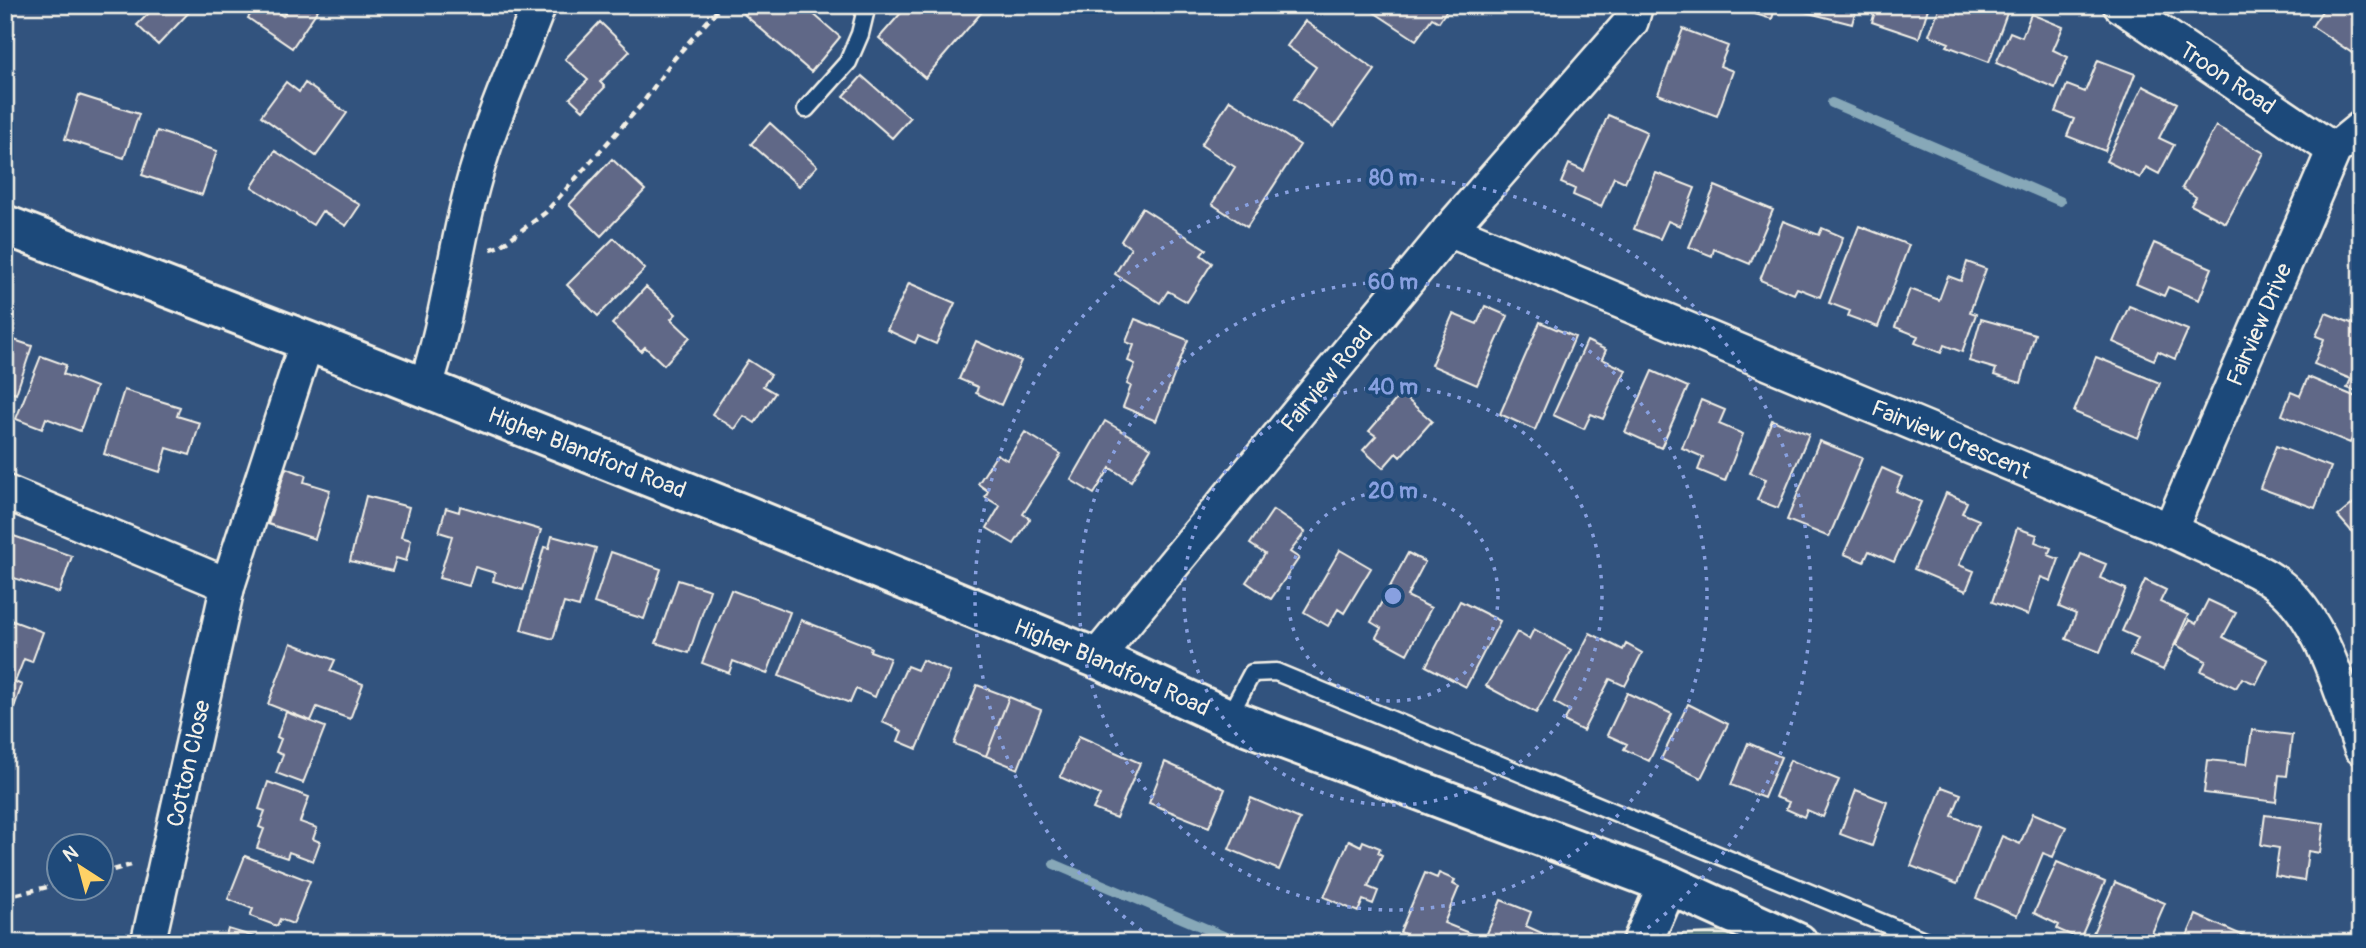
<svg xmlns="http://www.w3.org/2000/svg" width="2366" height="948" viewBox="0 0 2366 948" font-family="Pangolin,sans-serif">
<rect width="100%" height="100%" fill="#32537e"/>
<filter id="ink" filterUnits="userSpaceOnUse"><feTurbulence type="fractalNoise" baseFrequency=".0143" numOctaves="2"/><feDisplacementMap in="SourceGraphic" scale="14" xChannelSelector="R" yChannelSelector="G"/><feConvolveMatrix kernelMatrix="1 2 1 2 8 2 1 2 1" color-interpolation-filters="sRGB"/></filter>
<g filter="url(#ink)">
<path fill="#5d7f84" stroke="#a8b8b6" stroke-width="2" d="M1730,931l25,12h-86l3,-7z"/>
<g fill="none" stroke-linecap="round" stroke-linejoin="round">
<path stroke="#87a8b8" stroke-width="10" d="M1832,103l228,98
M1054,864l186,79"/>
</g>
<path fill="#606887" stroke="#f4f1e8" stroke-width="2" d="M157,5l38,1 -37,39 -21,-20z
M257,5h10l16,11 8,-11h30l-29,43 -44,-30z
M741,5h62l37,32 -29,35 -73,-63z
M908,5h6l7,7 6,-7h61l-63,73 -46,-40z
M1363,5h87l-11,17 -7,-4 -16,22z
M1724,5h52l-4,14z
M1794,5h63l-5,19 -59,-15z
M1877,5h52l-10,33 -47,-16z
M1964,5h46l-21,57 -42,-16 2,-3 -20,-8 11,-29 21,8z
M2326,5h35v54l-49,-33z
M2031,14l32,13 -10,23 15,7 -13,31 -59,-25 14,-31 12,5z
M1305,21l70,49 -41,57 -40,-28 22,-32 -29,-21z
M600,22l30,29 -30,31 5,5 -22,23 -13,-12 18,-18 -23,-21z
M1683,29l45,17 -8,20 13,5 -16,45 -59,-22z
M2098,60l37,14 -30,77 -38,-15 7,-17 -18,-7 11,-27 18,7z
M862,76l48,42 -18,20 -48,-42z
M286,82l13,10 6,-9 42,30 -31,43 -55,-40z
M2143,86l34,17 -18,35 15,7 -15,29 -13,-7 -6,11 -34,-17z
M79,95l60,19 -15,44 -59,-19z
M1230,100l70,45 -53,82 -35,-23 23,-37 -34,-22z
M1608,115l39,17 -22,50 -11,-5 -13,30 -28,-12 2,-6 -14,-6 8,-19 15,7z
M770,123l47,43 -18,20 -48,-42z
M2216,126l48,27 -38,70 -35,-18 5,-8 -14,-9z
M157,131l60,20 -15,44 -60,-20z
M275,151l85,54 -14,21 -24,-15 -9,14 -61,-38z
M612,159l33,31 -44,46 -32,-31z
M1656,173l39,15 -15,38 -12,-5 -8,18 -26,-10z
M1715,186l58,24 -23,54 -36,-15 -2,7 -23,-9z
M1142,208l64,41 -5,6 11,8 -25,39 -19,-11 -8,12 -45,-29 16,-26 -10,-7z
M1783,221l36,14 3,-7 21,9 -23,60 -23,-9 -3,6 -34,-14z
M1859,226l50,19 -31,82 -30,-11 2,-5 -21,-8z
M614,238l31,31 -47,47 -31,-31z
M2154,243l58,25 -13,32 -31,-13 -4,9 -28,-12z
M1967,262l19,7 -16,43 6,2 -14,38 -18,-7 -3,8 -26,-10 3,-7 -23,-9 15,-38 29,11 9,-24 13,5z
M909,283l46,20 -19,41 -18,-8 -3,7 -28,-13z
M646,287l30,27 -5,5 19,18 -26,28 -19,-18 -4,4 -29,-27z
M1485,306l23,10 -31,69 -46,-20 22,-51 24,10z
M2129,306l59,24 -13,29 -17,-8 -4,9 -41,-18z
M2326,313l35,14v66l-14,-5 4,-9 -37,-15 10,-25 -8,-3z
M1135,319l53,21 -32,81 -33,-14 8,-21 -4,-2 8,-20 -7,-3 6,-16 -8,-3z
M1981,319l54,15 -14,49 -27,-8 2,-6 -27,-8z
M1540,322l35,15 -40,93 -35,-16z
M5,337l27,9 -16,48 -11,-4z
M976,341l45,20 -20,44 -25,-12 2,-6 -19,-8z
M1587,341l19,9 -4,9 24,11 -23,49 -12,-5 -7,15 -31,-14z
M41,356l25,9 -3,9 33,13 -16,44 -34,-13 -4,11 -26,-10z
M2096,357l64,26 -22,55 -64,-26z
M748,360l23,15 -8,11 12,7 -20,30 -11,-7 -9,13 -23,-15z
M1652,371l36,16 -27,61 -36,-16z
M2308,377l53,22v19l-11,25 -68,-28 9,-23 9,4z
M124,390l56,17 -3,9 23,7 -10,32 -23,-7 -7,24 -56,-18z
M1401,394l31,27 -32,36 -4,-4 -13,15 -20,-18 13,-14 -7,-5z
M1701,400l24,10 -6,14 24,10 -18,47 -27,-11 5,-13 -21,-9z
M1772,420l37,14 -31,74 -21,-8 9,-21 -16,-6z
M1105,421l46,27 -20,33 -21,-13 -16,26 -23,-14z
M1025,432l36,22 -38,60 7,5 -16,25 -27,-16 13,-22 -15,-9 3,-6 -10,-7 19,-30 10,6z
M1819,441l43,17 -33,79 -42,-17z
M2276,446l55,21 -16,41 -55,-20z
M286,468l20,7 -2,7 26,8 -15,49 -47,-15z
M1882,468l20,9 -6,14 25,11 -27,60 -25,-11 -5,11 -20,-8z
M1946,493l21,9 -5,11 17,7 -20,45 15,6 -8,20 -52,-22z
M366,496l43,11 -8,30 10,3 -5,21 -10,-3 -4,13 -42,-10z
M2361,497v45l-23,-26z
M460,506l81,24 -18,60 -30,-9 2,-8 -20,-6 -6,19 -30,-8 13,-42 -13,-4 7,-24 13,4z
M1273,510l32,22 -15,20 9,6 -28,41 -25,-17 19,-28 -15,-10z
M2017,528l20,7 -2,7 16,6 -3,7 11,4 -8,22 -10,-4 -13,38 -36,-13z
M5,533l67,23 -13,37 -54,-18z
M552,536l44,12 -17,59 -15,-4 -11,36 -32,-9 23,-83 5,1z
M1340,550l31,18 -27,45 -6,-4 -10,17 -24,-14z
M611,552l50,17 -17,50 -50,-16z
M1408,553l17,9 -18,34 24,12 -24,46 -31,-17 5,-9 -10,-6z
M2081,554l25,10 -6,14 26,11 -26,63 -34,-13 10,-25 -17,-7z
M678,580l32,10 -21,63 -33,-10z
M2145,580l21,10 -6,12 28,13 -25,55 -33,-15 8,-17 -16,-7z
M731,590l59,22 -23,62 -34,-13 -4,12 -27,-10z
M2208,600l28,13 -13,24 45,23 -12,24 -14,-6 -6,10 -35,-17 5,-10 -30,-16 13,-25 7,4z
M1460,601l40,20 -34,66 -40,-21z
M5,618l38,14 -11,30 -8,-3 -9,23 7,3 -10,28 -7,-3z
M801,620l70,27 -1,4 20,7 -15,39 -19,-8 -6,14 -71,-27z
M1534,629l37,21 -35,63 -50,-27 31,-54 12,7z
M1590,633l33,17 3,-6 16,9 -17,33 -15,-7 -27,52 -19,-10 6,-10 -16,-9z
M291,643l44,17 -5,11 33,13 -13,35 -33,-12 -6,14 -43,-17z
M922,660l28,12 -33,77 -19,-8 4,-10 -20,-9 25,-56 10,4z
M977,685l32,12 -23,59 -32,-12z
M1627,693l45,21 -23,47 -25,-12 3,-5 -20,-9z
M1009,697l32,13 -23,59 -32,-13z
M1688,704l40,20 -27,54 -40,-19z
M286,712l39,15 -22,56 -27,-10 7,-18 -7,-3 5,-13 -4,-2z
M2252,730l40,5 -5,41 -8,-1 -3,27 -72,-9 4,-33 39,4z
M1079,736l61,27 -24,55 -23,-9 7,-14 -40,-18z
M1748,743l33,14 -17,41 -33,-13z
M1790,760l49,20 -16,37 -16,-7 -3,7 -18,-8 3,-7 -14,-5z
M1165,762l60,27 -16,38 -60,-24z
M268,782l41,15 -9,25 17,6 -4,11 7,3 -7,19 -24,-9 -2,6 -30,-10 7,-19 -5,-2 6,-16 -6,-2z
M1942,787l19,7 -9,22 27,11 -22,57 -46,-18z
M1856,790l31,12 -15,44 -32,-12z
M1251,798l49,21 -21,51 -50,-21z
M2033,813l33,14 -13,30 -10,-4 -26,63 -41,-18 26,-62 18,8z
M2265,815l59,8 -4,30 -12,-2 -4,30 -29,-5 4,-28 -18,-3z
M1349,840l12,6 2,-5 17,7 -2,5 4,2 -14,32 10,4 -5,13 -10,-4 -5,12 -34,-15z
M245,856l65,25 -17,43 -13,-5 -3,7 -27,-10 3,-7 -25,-10z
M2057,862l48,20 -25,57 -23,-10 2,-4 -25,-12z
M1425,873l12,5 2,-5 16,7 -2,4 6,3 -15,36 35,14 -3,6h-50l-26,-11z
M2115,882l50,21 -13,30 18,7 -1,3h-73l-6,-3z
M1501,900l30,12 -5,14 38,17h-81z
M2196,915l48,21 -3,7h-57z
M228,929l47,14h-51z"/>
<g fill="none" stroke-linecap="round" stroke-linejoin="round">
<defs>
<path id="service" d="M806,109l42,-47 12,-28 7,-29
M1228,718l24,-45 24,-1 655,271"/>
<g id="minor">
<path id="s1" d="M2120,5l214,145"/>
<path id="s2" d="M1449,230l721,300c32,16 66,29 97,47 54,31 74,116 94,171"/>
<path d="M425,388c25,-74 31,-154 55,-228 16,-53 40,-104 59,-155"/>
<path d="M5,492l223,93"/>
<path id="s3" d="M2170,530l164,-380 27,-22"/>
<path id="s4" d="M1096,658l353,-428 182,-208 5,-17"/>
<path id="s5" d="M148,943l80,-358 79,-244"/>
</g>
<path id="tertiary" d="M1642,943l26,-59"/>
<g id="secondary">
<path id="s6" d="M5,225l302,116 436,173 353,144 132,60 440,166 130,59"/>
</g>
</defs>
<use href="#service" stroke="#f4f1e8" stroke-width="21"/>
<use href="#minor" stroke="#f4f1e8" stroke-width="38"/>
<use href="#tertiary" stroke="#f4f1e8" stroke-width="44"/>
<use href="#secondary" stroke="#f4f1e8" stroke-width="44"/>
<path stroke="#f4f1e8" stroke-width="4.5" stroke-dasharray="7 5" stroke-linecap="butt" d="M491,249l9,-3 45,-33 97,-109 31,-44 49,-55
M102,873l29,-8
M5,897l55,-13"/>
<use href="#service" stroke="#1f4a7a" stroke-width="16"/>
<use href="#minor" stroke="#1f4a7a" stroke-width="33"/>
<use href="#tertiary" stroke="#1f4a7a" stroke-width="38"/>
<use href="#secondary" stroke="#1f4a7a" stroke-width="38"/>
</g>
</g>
<g fill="none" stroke="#88a0e0" stroke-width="3.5" stroke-dasharray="3.5 7">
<circle cx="1393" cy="596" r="105"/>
<circle cx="1393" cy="596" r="209"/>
<circle cx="1393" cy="596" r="314"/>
<path d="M1159 943A418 418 0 1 1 1627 943"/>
</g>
<g text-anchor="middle" stroke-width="7" stroke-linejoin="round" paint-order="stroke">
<g font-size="23" fill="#f4f1e8" stroke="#1f4a7a">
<text dy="8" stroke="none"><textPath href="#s1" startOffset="130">Troon Road</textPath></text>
<text dy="8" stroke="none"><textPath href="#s3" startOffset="224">Fairview Drive</textPath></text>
<text dy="8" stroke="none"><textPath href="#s4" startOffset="362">Fairview Road</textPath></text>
<text dy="8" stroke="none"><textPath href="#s2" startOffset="544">Fairview Crescent</textPath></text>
<text dy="8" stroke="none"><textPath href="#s6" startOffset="625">Higher Blandford Road</textPath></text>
<text dy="8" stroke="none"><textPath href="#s6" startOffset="1192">Higher Blandford Road</textPath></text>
<text dy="8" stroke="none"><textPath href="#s5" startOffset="184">Cotton Close</textPath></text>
</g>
</g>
<circle cx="1393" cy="596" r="10" fill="#88a0e0" stroke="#1f4a7a" stroke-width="3.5"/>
<g font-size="21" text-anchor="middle" font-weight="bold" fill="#88a0e0" stroke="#1f4a7a" stroke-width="7" stroke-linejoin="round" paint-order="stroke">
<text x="1393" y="185">80 m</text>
<text x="1393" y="289">60 m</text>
<text x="1393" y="394">40 m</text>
<text x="1393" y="498">20 m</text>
</g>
<rect width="2366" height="948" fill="none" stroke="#1f4a7a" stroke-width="28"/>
<rect x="14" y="14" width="2338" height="920" fill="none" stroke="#f4f1e8" stroke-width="2.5" filter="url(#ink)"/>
<g transform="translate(80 867) rotate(324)"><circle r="33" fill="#1f4a7a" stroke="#748da6" stroke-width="2"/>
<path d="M0-5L12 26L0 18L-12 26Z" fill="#ffd166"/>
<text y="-10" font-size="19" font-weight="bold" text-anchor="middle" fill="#f4f1e8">N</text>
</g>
</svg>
